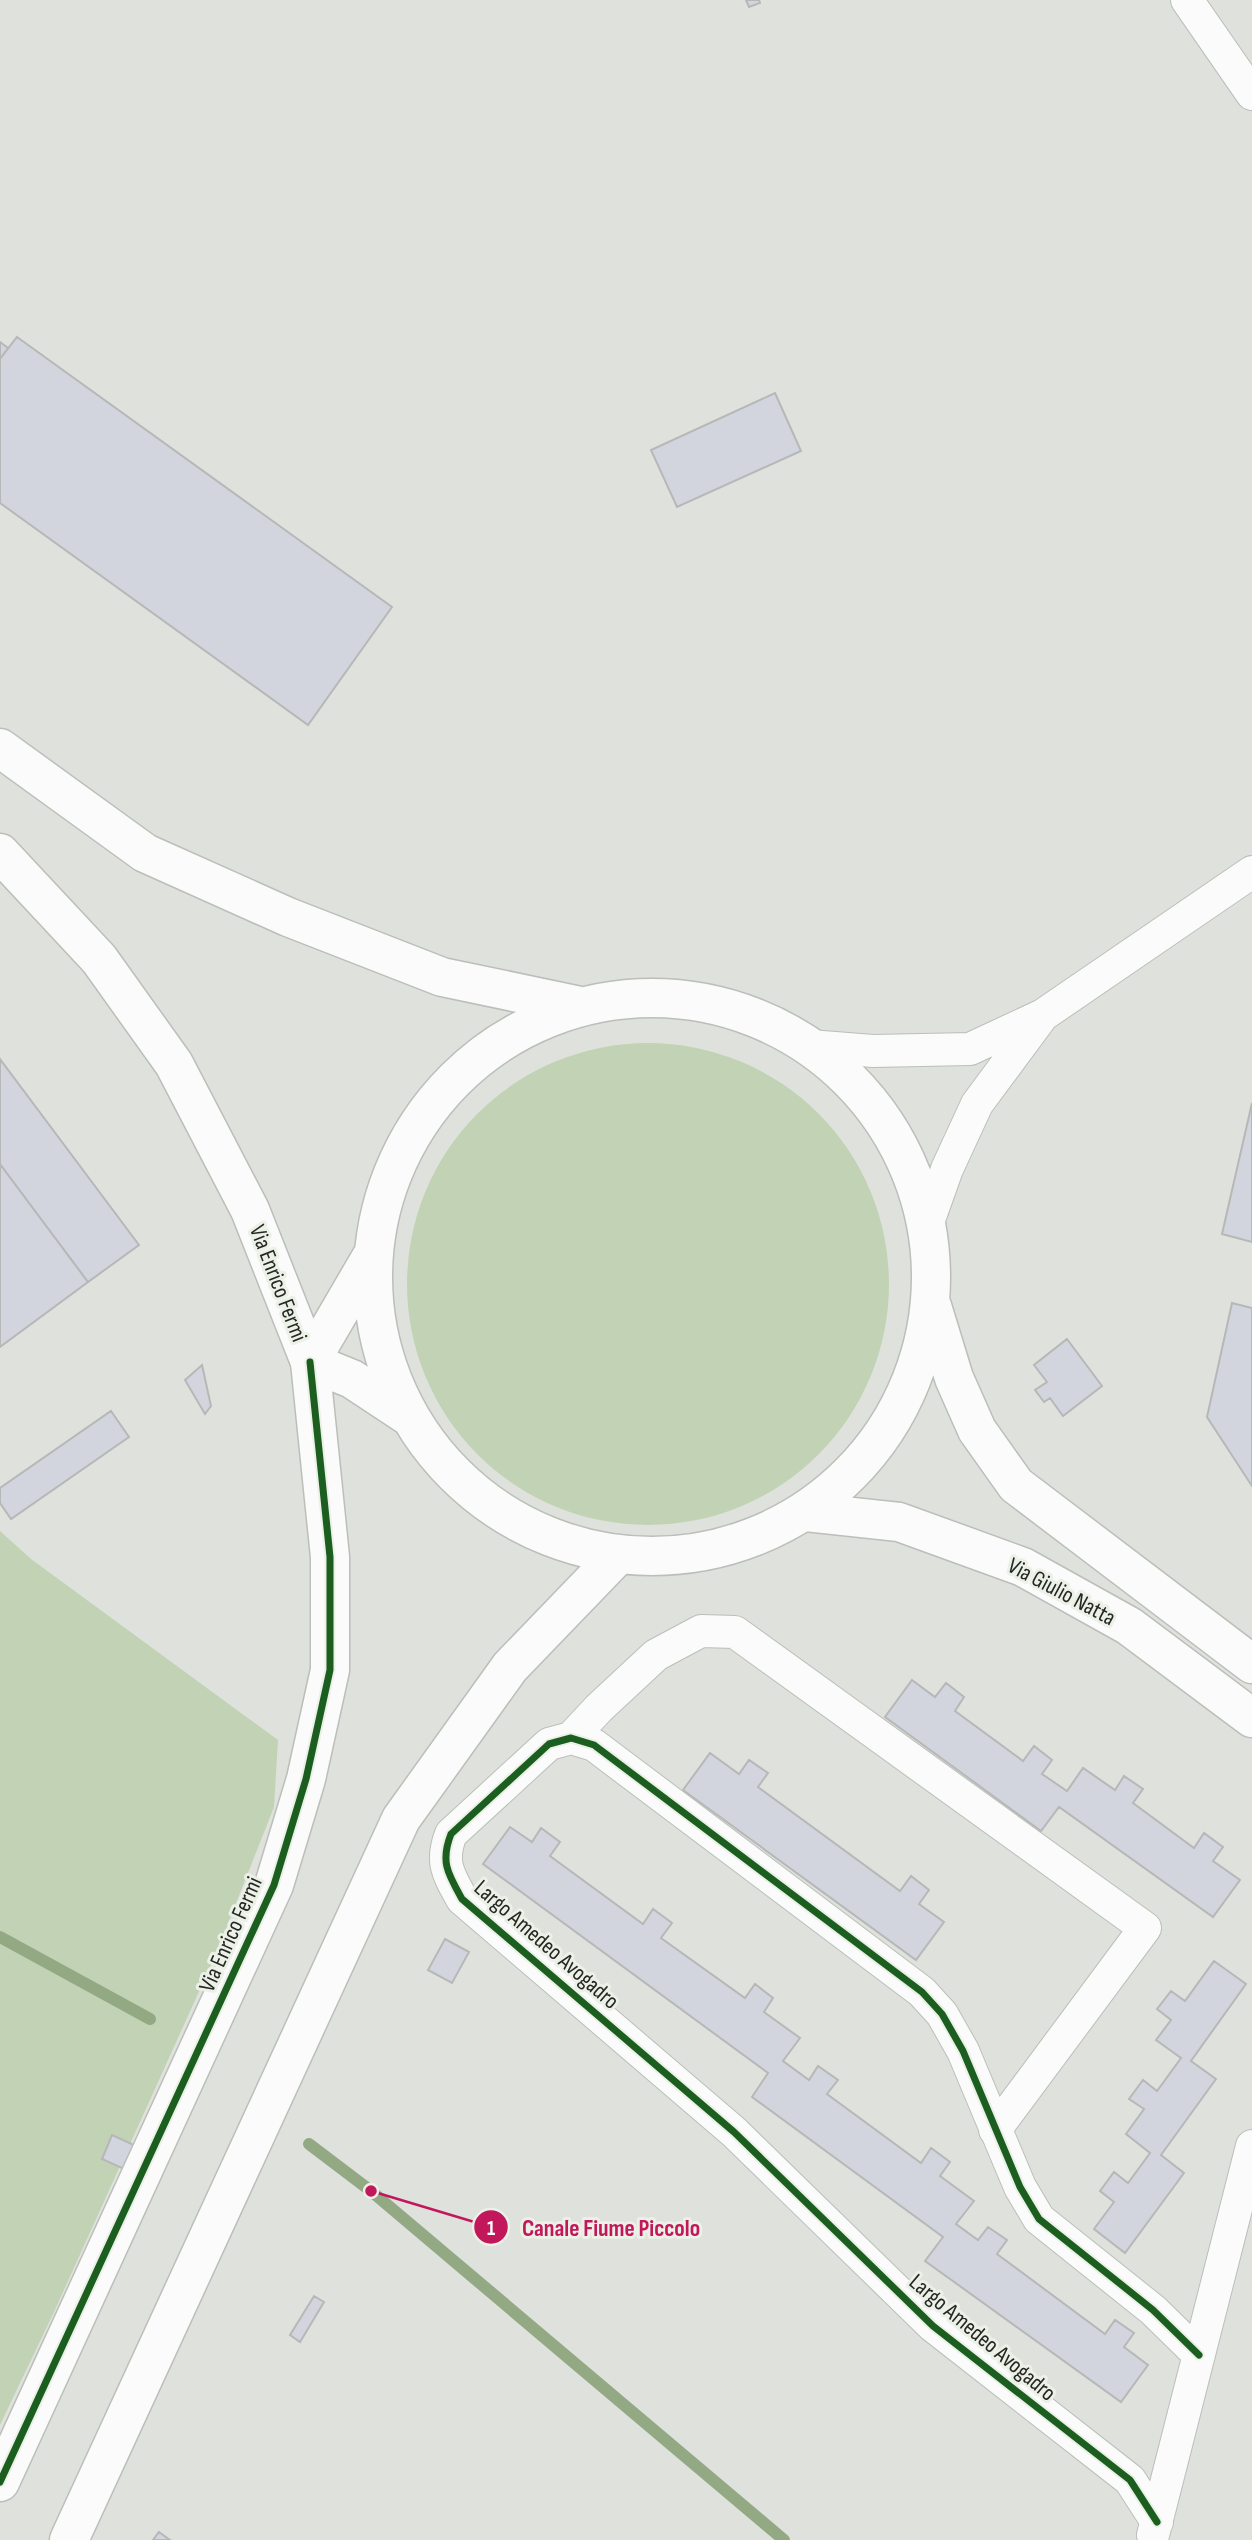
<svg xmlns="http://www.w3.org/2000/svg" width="1252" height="2540" viewBox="0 0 1252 2540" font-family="'Sofia Sans Condensed',sans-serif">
<rect width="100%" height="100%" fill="#dfe2dc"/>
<path fill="#c1d3b4" d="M407 1284a241 241 0 1 1 482 0a241 241 0 1 1-482 0Z
M0,1531l31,28 247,181 -4,67 -58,147 -162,358 -54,113z"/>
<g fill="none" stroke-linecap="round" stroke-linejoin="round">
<path stroke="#93a984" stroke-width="12" d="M0,1937l150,82
M309,2144l62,47 413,349"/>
</g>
<path fill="#d2d5dd" stroke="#b6b8b7" stroke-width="2" d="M746,0h13l1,3 -11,4z
M17,337l375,270 -84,118 -308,-222v-144z
M0,342l8,6 -8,11z
M775,393l26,58 -124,56 -26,-57z
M0,1059l139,186 -51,37 -88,-118z
M1252,1103v139l-30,-8z
M0,1164l88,118 -88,65z
M1232,1303l20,5v178l-45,-69z
M1067,1339l35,47 -39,30 -13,-18 -6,4 -9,-12 12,-8 -13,-17z
M202,1365l9,41 -6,8 -20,-34z
M111,1411l18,26 -118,82 -11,-16v-15z
M912,1680l23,17 11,-14 18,14 -9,14 68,50 11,-15 18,14 -10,14 25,17 16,-23 32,22 9,-14 19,13 -10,14 61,45 10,-15 19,14 -10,14 27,19 -27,37 -154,-110 -18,24 -156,-114z
M710,1753l29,21 10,-14 19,13 -10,14 142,104 11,-15 18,14 -10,14 25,18 -28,38 -233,-170z
M510,1827l22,15 9,-14 19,14 -10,14 93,68 10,-15 19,14 -11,15 84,60 10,-14 18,14 -9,14 36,26 -17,23 26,19 9,-14 20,14 -11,14 94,69 10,-15 19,14 -10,14 34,25 -18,23 22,16 10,-13 19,13 -10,14 108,80 10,-14 19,13 -10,14 24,18 -27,37 -196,-141 18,-24 -191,-140 16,-24 -285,-209z
M445,1939l24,13 -17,31 -24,-13z
M1214,1961l32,23 -55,77 25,18 -55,76 23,18 -59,80 -31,-24 20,-27 -14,-11 14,-19 14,11 22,-30 -24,-19 18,-25 -15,-10 14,-19 14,11 24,-33 -25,-18 15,-20 -14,-11 14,-18 14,10z
M112,2135l22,10 -10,24 -22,-10z
M314,2296l10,6 -24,40 -10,-7z
M159,2532l11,8h-17z"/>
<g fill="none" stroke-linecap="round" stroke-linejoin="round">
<defs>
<path id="minor" d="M1187,0l65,94
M809,1046l64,5 97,-2 73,-34 209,-143
M926,1228l21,-59 30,-65 63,-85
M571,1738l28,-30 57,-53 45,-24 34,1 410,296 -150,202
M1157,2522l-27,-42 -197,-154 -199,-194 -272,-233c-14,-25 -22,-37 -11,-65l98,-90 22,-6 23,7 328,247 20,22 21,37 57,136 19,32 114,91 46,45
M1153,2535l99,-389"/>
<path id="tertiary" d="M0,2482l274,-597 32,-106 24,-109v-113l-20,-195
M69,2540l332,-721 109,-152 107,-111"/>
<path id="secondary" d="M0,748l145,105 143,64 154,60 134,28
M0,853l99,106 75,105 76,146 60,152
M373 1277a279 279 0 1 1 558 0a279 279 0 1 1-558 0Z
M932,1306l22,72 23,52 39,55 236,179
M310,1362l63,-108
M310,1362l42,17 59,39
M806,1512l93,10 124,45 106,59 123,92"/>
</defs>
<use href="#minor" stroke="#bbbeb9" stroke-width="34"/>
<use href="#tertiary" stroke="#bbbeb9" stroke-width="41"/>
<use href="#secondary" stroke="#bbbeb9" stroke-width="41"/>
<use href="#minor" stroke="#fafbfa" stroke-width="32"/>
<use href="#tertiary" stroke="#fafbfa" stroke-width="38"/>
<use href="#secondary" stroke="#fafbfa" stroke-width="38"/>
<defs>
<path id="cycleway" d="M0,2482l274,-597 32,-106 24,-109v-113l-20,-195
M1157,2522l-27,-42 -197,-154 -199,-194 -272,-233c-14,-25 -22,-37 -11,-65l98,-90 22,-6 23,7 328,247 20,22 21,37 57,136 19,32 114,91 46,45"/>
</defs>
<use href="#cycleway" stroke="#ebf1e7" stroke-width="11"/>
<use href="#cycleway" stroke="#1b5e20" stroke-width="7"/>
</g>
<g text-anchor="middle" stroke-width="6" stroke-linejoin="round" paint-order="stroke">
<g font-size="23" fill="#252723" stroke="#ebf1e7">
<text transform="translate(279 1283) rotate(69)" y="8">Via Enrico Fermi</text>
<text transform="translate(1062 1591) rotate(28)" y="8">Via Giulio Natta</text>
<text transform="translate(230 1934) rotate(-66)" y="8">Via Enrico Fermi</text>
<text transform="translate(547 1944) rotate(41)" y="8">Largo Amedeo Avogadro</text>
<text transform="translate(983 2337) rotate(40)" y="8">Largo Amedeo Avogadro</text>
</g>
</g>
<path fill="none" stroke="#c2185b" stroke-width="2.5" d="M371 2191L491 2227"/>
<g fill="#c2185b" stroke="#ebf1e7" stroke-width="2.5">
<circle cx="371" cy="2191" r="7"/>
<circle cx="491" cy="2227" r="18"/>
</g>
<g font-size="21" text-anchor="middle" font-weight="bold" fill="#fff">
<text x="491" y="2235">1</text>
</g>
<g font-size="24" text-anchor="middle" font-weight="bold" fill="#c2185b" stroke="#ebf1e7" stroke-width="6" stroke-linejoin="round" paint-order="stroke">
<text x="611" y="2236">Canale Fiume Piccolo</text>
</g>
</svg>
